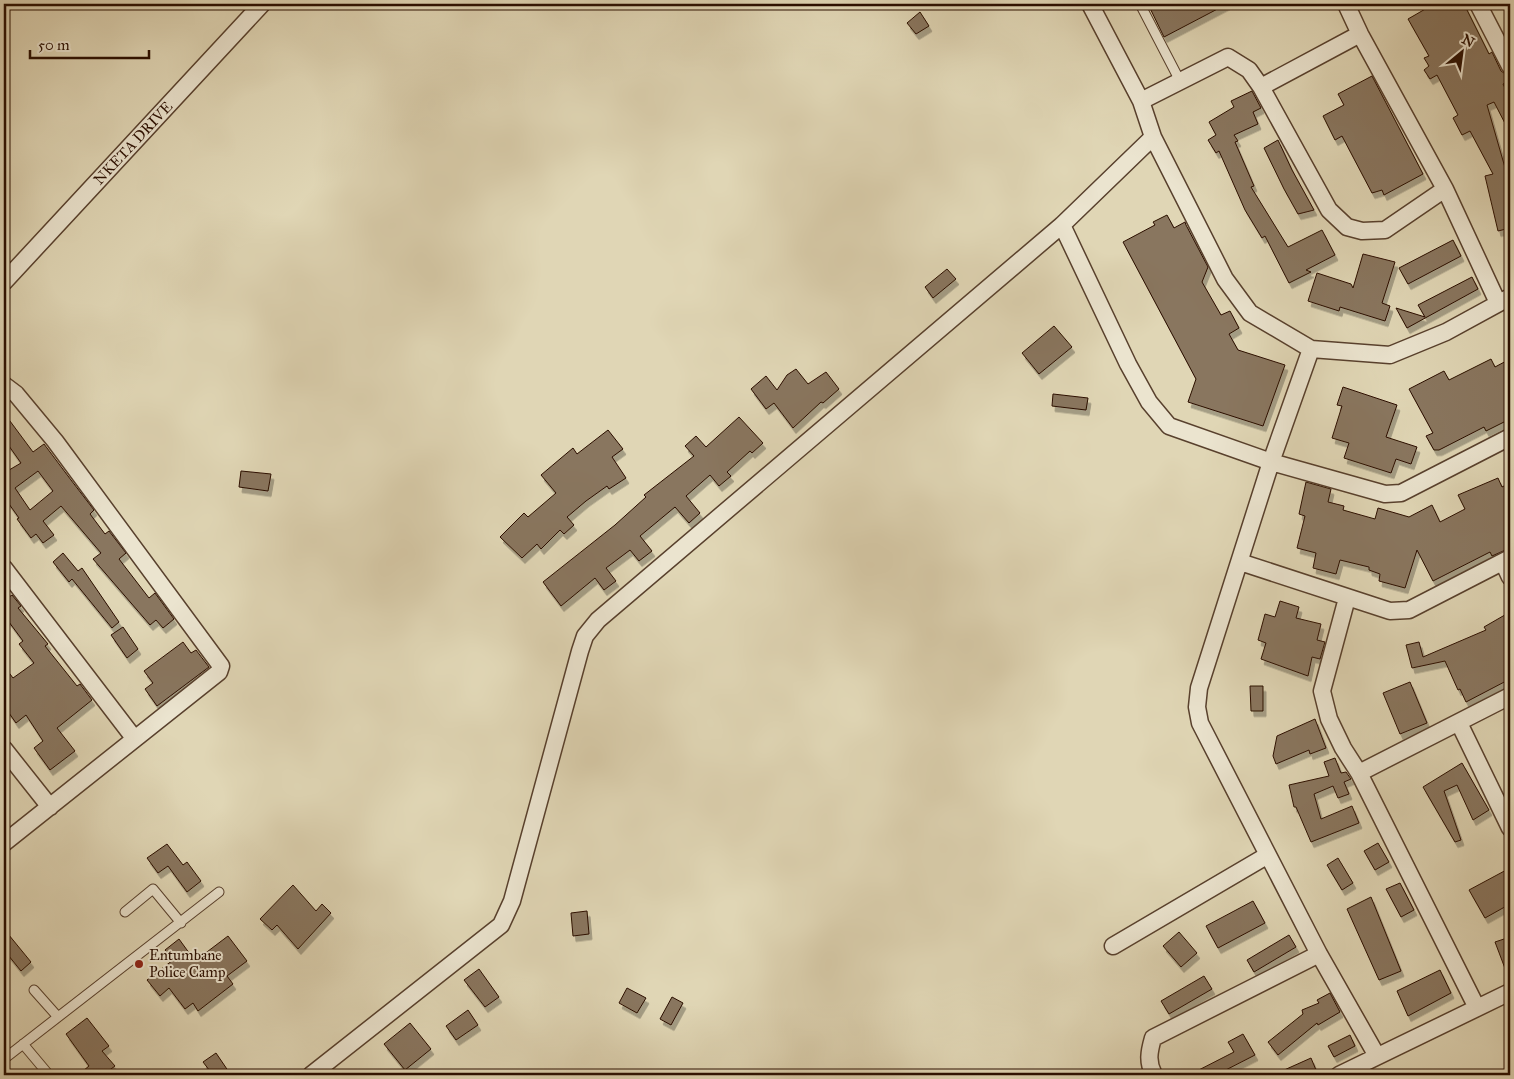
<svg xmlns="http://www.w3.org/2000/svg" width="1514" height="1079" viewBox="0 0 1514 1079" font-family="'IM FELL Great Primer',serif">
<defs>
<filter id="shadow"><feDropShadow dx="3" dy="5.5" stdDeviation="0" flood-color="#0004"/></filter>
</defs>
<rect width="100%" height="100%" fill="#e0d6b5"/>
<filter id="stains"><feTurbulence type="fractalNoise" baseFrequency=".004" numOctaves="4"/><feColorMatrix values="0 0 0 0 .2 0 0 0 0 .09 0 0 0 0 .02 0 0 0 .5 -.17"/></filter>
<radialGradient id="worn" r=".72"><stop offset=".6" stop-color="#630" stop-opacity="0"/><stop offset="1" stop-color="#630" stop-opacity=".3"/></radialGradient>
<path fill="#89765e" stroke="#2a0e00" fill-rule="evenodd" filter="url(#shadow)" d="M1148,4h79l-63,33z
M1434,4h30l25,50 3,-2 9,19 9,6v3l-7,4 7,14v35l-16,-31 -7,3 23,80v43l-12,3 -13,-55 8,-2 -23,-43 -8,4 -9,-17 5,-3 -21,-40 -7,4 -6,-9 5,-4 -5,-8 5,-2 -21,-37z
M920,12l9,14 -13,8 -9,-11z
M1372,76l51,98 -39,21 -2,-5 -10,3 -30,-57 -7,4 -12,-24 21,-11 -6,-11z
M1252,91l9,17 -8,4 5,12 -24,11 4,6 -3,1 19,44 -3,1 37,60 34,-17 13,25 -29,15 5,2 -22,11 -24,-47 -3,2 -17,-28 -26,-59 -3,2 -8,-13 8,-5 -7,-13 25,-15 -3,-6z
M1278,140l14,30 22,40 -16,4 -14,-25 -20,-41z
M1167,215l7,13 11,-6 1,3 22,42 -6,15 19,33 9,-4 9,17 -10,6 9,16 47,15 -22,61 -75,-24 8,-23 -73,-137 32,-17 -2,-3z
M1453,240l8,16 -53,28 -9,-16z
M1363,254l32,8 -13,41 8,3 -5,15 -45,-14 -1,4 -31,-10 9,-28 34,11 2,4z
M947,269l9,10 -23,19 -8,-11z
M1472,277l6,12 -71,39 -11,-20 29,9 -7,-12z
M1054,326l18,21 -33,27 -17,-21z
M1491,359l4,8 15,-8v60l-24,12 -2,-4 -45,23h-5l-8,-14 7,-3 -24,-44 35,-18 5,9z
M796,369l12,15 18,-12 13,17 -16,14 -2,-1 -28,26 -19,-25 -8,6 -15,-20 15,-13 11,14 10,-15z
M1343,387l54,18 -11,32 31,10 -6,17 -15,-5 -5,14 -47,-15 5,-15 -17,-5 10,-32 -5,-1z
M1053,394l35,4 -2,12 -34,-4z
M4,413l29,39 11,-8 27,36 23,30 -4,4 15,20 4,-3 17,22 -7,6 30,39 6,-5 19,26 -11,9 -7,-8 -6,5 -57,-66 8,-6 -40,-47 -18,15 11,14 -11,8 -7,-9 -5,4 -14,-19 2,-1 -15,-21v-24l17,-10 -17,-24zM38,471l15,20 -23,19 -15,-22z
M739,417l24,26 -11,10 -2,-2 -23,21 4,4 -12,10 -9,-11 -24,21 14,17 -11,10 -14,-16 -35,29 12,15 -13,10 -9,-11 -24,18 10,13 -12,9 -9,-12 -34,28 -18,-24 72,-57 31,-28 -2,-2 50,-39 -9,-10 11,-10 10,11z
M608,430l15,19 -11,8 14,21 -17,11 -2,-3 -21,15 -19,16 7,8 -10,9 -4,-4 -19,19 -4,-5 -15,14 -22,-21 24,-24 4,4 28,-24 -15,-18 32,-27 4,6z
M241,471l30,3 -3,17 -29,-4z
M1498,478l4,9 8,-4v65l-18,8 -2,-4 -57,29 -16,-31 -12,38 -26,-7 1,-7 -11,-4v-3l-29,-7 -4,14 -23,-6 3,-15 -19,-5 8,-32 -6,-2 7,-32 25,7 -3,13 16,4 -1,4 32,9 3,-11 31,9 23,-12 8,17 25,-13 -7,-14z
M63,553l15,18 4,-3 37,54 -7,6 -40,-49 -3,3 -16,-20z
M4,590l5,7 3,-2 9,11 -3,2 30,36 -3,2 32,40 3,-2 12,16 -35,28 18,23 -25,19 -16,-22 9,-7 -17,-26 -10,8 -12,-17v-40l9,12 21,-15 -15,-19 4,-3 -17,-23 -2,1z
M1280,601l19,6 -3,11 25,6 -4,16 8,2 -5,17 -8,-2 -4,19 -47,-17 5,-16 -8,-3 7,-26 10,3z
M1510,612v67l-44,23 -6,-13 -2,1 -13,-29 -33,7 -6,-23 13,-3 4,15 63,-27 -2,-3z
M123,627l15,22 -11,9 -16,-23z
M183,642l8,11 5,-3 13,17 -52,39 -12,-17 8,-6 -9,-12z
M1410,682l17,41 -27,11 -17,-41z
M1250,686h13v25h-12z
M1315,719l11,29 -16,6 -1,-4 -33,14 -3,-8 4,-20z
M1335,758l6,15 5,-1 5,7 -7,3 5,12 -11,4 -5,-12 -19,8 7,25 31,-13 7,17 -48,19 -15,-35h-2l-5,-22 40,-9 -5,-14z
M1462,763l27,47 -16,10 -16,-35 -13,6 17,49 -6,2 -32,-55z
M1378,843l11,19 -14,8 -11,-19z
M167,844l16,21 4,-3 14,19 -14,11 -19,-26 -10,7 -11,-15z
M1338,858l15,25 -11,7 -15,-25z
M1510,868v36l-25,14 -16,-28z
M1400,883l14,27 -13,7 -15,-28z
M293,885l23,26 6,-7 9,9 -33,36 -21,-24 -5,5 -12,-11z
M1371,897l30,74 -22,9 -32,-71z
M1253,901l12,22 -47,25 -12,-22z
M587,911l2,23 -16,2 -2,-23z
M4,929l27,33 -10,9 -17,-21z
M1179,932l18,21 -16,14 -18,-21z
M1289,935l7,12 -42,25 -7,-12z
M228,936l19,25 -20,15 6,8 -35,27 -5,-8 -8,6 -16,-21 -9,8 -13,-16 26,-20 -8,-10 14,-11 16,22z
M1510,937v42h-1l-14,-37z
M479,969l20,28 -14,10 -21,-27z
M1440,970l11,23 -43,23 -11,-25z
M1204,976l8,13 -43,25 -8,-13z
M627,988l19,10 -9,15 -18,-10z
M1330,993l10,19 -22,13 -1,-2 -39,32 -10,-13 35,-28 -1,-4 17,-7 -2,-3z
M672,997l11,6 -12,22 -11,-6z
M468,1010l10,15 -22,15 -10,-14z
M87,1018l22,28 -7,5 13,15 -12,9h-25l11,-9 -23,-32z
M410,1023l21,26 -26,21 -21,-26z
M1243,1034l12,21 -39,20h-27l45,-23 -6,-10z
M1350,1035l5,11 -21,11 -6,-11z
M216,1053l15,22h-18l-10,-13z
M1311,1058l5,12 -12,5h-31z"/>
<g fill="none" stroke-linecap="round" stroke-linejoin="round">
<defs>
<path id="service" d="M1140,4l40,77
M125,912l28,-23 28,34
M34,990l24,27
M23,1044l26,31
M4,1059l215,-167"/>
<path id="minor" d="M1090,4l51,97 12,36 72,142 25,34 61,36 79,6 56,-23 64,-35
M1346,4l14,30 85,155 53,114
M1478,4l32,62
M1261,87l99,-53
M1141,101l87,-44 21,13 12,17 68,123 18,17 15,4 23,-1 60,-41
M1062,225l66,139 21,38 20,24 102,36 114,32 16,-1 109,-56
M4,282l258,-278
M1311,349l-40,113 -72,226 -2,19 3,16 119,231 58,102
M4,385l12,9 39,47 166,225 -2,6 -215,171
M1240,562l150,49 19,-1 101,-52
M1503,562l7,15
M4,568l130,170
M1347,598l-25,93 7,28 14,29 16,25 118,235
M1459,723l51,105
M4,749l46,58
M1359,773l151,-77
M1113,946l155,-91
M311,1075l190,-150 11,-24 68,-250 5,-15 13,-16 464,-395 91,-88
M1154,1075c-7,-13 -5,-23 -1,-37l166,-84
M1339,1075l171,-83"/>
</defs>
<use href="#service" stroke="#58402d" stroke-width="11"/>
<use href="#minor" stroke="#58402d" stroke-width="19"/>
<use href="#service" stroke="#ebe4cf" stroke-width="9"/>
<use href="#minor" stroke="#ebe4cf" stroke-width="16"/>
</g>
<circle fill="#8f2418" stroke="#ebe4cf" stroke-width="2" cx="139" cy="964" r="5"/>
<g text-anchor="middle" stroke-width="4" stroke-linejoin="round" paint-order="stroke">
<g font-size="15" fill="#2a0e00" stroke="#ebe4cf">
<text transform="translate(133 143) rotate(-47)" y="5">NKETA DRIVE</text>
</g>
<g font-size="15" fill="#2a0e00" stroke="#ebe4cf" text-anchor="start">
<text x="149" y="960">Entumbane<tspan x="149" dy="17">Police Camp</tspan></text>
</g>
</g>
<rect width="1514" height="1079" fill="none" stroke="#e0d6b5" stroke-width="20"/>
<rect x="5" y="5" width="1504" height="1069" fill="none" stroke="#2a0e00" stroke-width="2.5"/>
<rect x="10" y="10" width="1494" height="1059" fill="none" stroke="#2a0e00"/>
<g transform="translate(1462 52) rotate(29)" stroke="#ebe4cf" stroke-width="4" paint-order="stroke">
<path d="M0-4L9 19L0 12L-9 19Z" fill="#2a0e00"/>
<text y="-8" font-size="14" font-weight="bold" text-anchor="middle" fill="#2a0e00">N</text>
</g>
<path d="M30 50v8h119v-8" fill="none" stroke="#2a0e00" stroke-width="2.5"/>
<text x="38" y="50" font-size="15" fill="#2a0e00" stroke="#ebe4cf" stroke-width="4" paint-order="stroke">50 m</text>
<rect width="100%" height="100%" filter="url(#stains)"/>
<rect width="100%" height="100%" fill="url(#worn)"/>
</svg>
